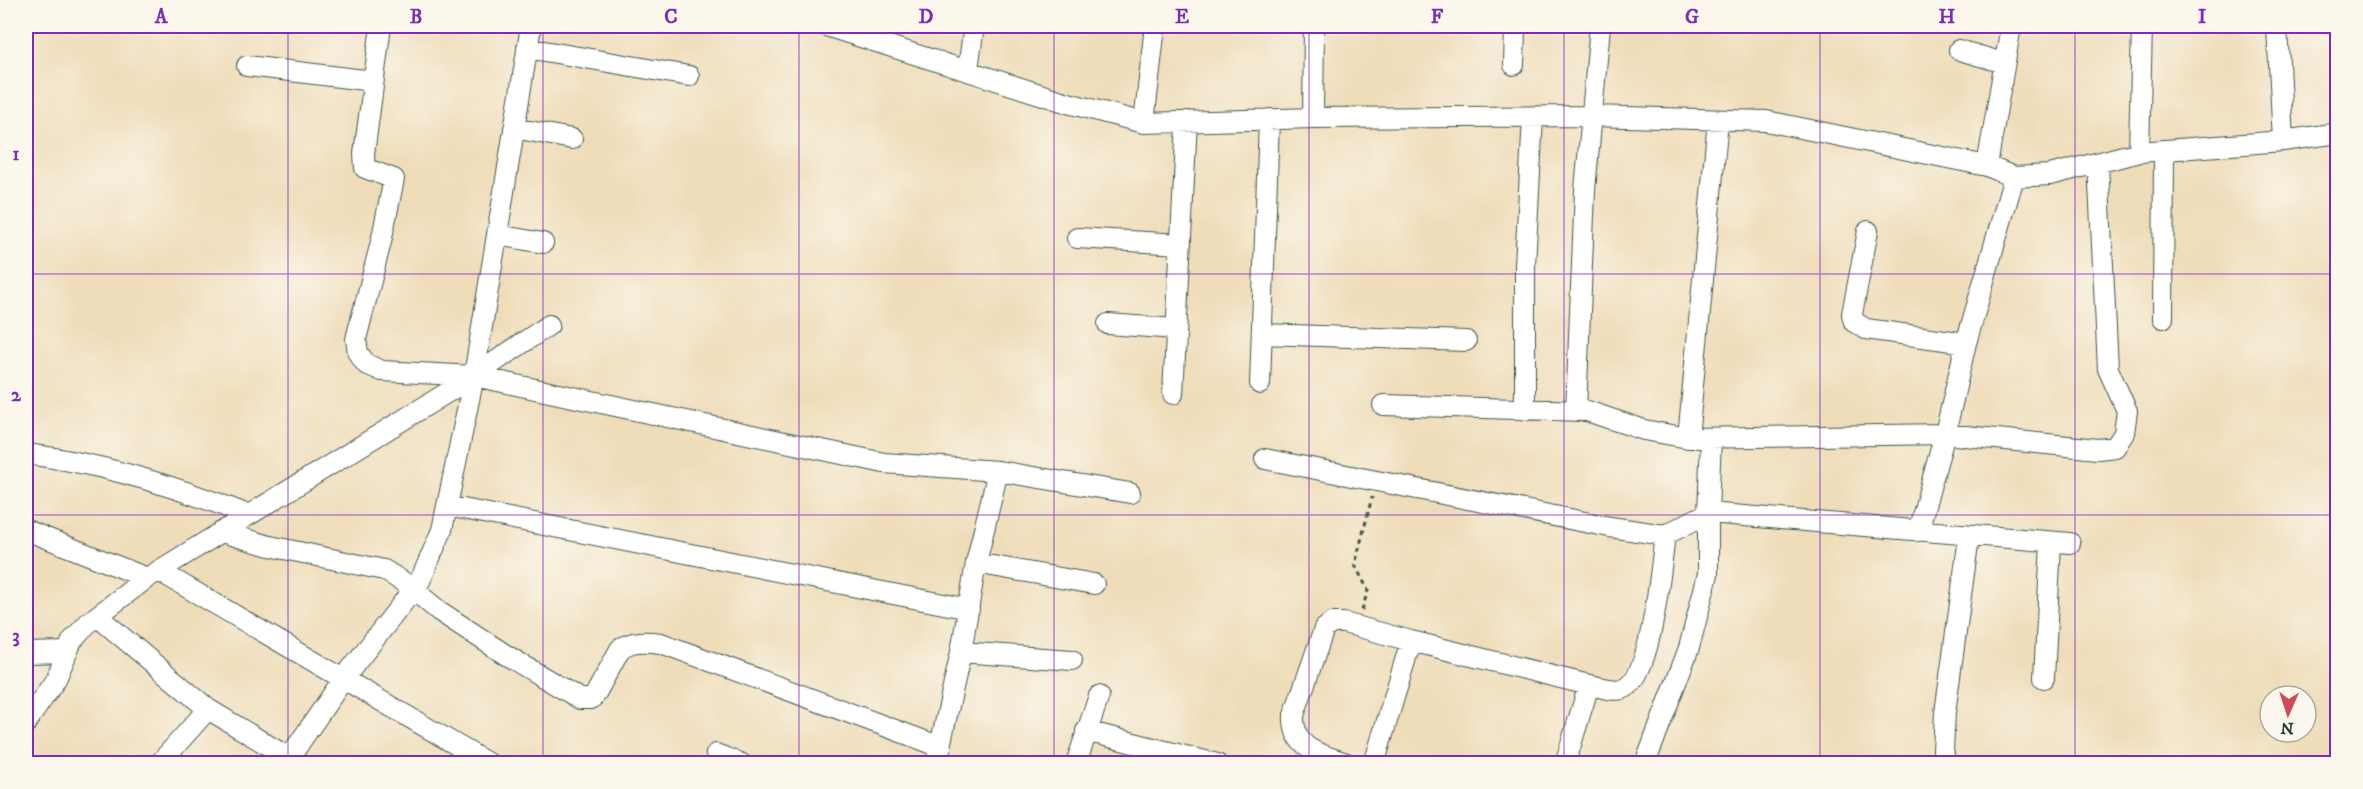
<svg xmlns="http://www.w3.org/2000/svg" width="2363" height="789" viewBox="0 0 2363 789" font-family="'IM FELL DW Pica',serif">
<rect width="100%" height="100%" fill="#fbf7ec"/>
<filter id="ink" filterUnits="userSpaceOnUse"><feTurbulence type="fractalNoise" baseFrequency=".0167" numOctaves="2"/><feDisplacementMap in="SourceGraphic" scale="12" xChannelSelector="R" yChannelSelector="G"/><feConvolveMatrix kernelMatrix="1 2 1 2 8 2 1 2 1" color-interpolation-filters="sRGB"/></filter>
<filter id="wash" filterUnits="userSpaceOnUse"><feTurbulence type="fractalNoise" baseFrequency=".008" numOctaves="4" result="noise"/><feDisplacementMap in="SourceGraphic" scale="24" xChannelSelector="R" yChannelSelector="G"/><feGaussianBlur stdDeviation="1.35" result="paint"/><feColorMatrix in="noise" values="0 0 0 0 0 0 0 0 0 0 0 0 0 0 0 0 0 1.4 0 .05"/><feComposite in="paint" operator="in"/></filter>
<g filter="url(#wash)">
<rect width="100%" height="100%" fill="#efddba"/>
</g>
<g filter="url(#ink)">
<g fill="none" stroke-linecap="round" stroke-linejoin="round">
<defs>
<path id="street" d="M381,26l-17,128 1,14 29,11 -13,63 -25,97 2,14 8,11 16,7 92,5 410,87 114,8 -22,92 -15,89 -25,112
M826,26l242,77 76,20 169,-5 278,-2 175,5 221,45 27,11 36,-2 89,-23 144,-11 55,-8
M2277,26l6,115
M527,48l162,28
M1959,50l45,13
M1514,65l1,-39
M247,66l126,15
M968,69l6,-43
M1313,118l1,-92
M1144,123l11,-97
M514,128l58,11
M2139,152l3,-126
M1987,166l24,-140
M1868,231l-16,83 2,8 12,7 100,14
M497,235l46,8
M1077,238l104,6
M2163,318l1,-168
M1108,324l68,5
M1262,334l204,7
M1260,384l9,-265
M1173,394l14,-273
M1383,405l204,6 57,19 44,8 257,-4 153,15 17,-2 9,-14 3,-22 -19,-42 -10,-206
M1525,410v-145l8,-148
M1576,411l9,-221 15,-164
M1688,438l30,-318
M1711,438l-3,75 362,30
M26,454c75,9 152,33 222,61
M1265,459l345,68 55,8 43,-22v61l-19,74 -44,116
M998,471l132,22
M448,506l521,103
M26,530l121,48
M1918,531l27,-97 21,-91 48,-166
M221,532l49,14 114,24 21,13 34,28 67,44 74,44h11l4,-4 25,-46c12,-9 27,-8 41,-6l280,104
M976,563l118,21
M159,571l330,193
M97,616l111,93 91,55
M961,652l111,8
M26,653l41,-1
M2044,678l7,-135
M26,723l30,-44 16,-38 16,-18 59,-45 327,-202 75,-51
M1086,731l131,33
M716,754l26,10
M159,764l49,-55
M285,764l59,-86 76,-97 22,-51 32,-154 57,-350
M1076,764l23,-68
M1349,764c-27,-10 -57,-13 -55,-49l30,-86 8,-6h12l67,18
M1374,764l37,-123 178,44
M1565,764l24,-79c9,1 24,7 33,4 30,-8 39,-125 43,-154
M1946,764l-3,-14 2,-37 24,-176"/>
</defs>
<use href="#street" stroke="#3e5548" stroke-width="22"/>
<path stroke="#3e5548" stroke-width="3" stroke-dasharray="4.5 4.5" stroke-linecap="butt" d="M1362,610l6,-20 -13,-25 17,-68"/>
<use href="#street" stroke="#fff" stroke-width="20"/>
</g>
</g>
<path fill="none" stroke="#7b2cbf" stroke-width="1.5" stroke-opacity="0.55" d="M288,26v738M543,26v738M799,26v738M1054,26v738M1309,26v738M1564,26v738M1820,26v738M2075,26v738M26,274h2312M26,515h2312"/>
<rect width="2363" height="789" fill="none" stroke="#fbf7ec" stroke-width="66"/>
<g transform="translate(2288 714) rotate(183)"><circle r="28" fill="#fbf7ec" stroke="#a3ada2" stroke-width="1.5"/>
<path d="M0-4.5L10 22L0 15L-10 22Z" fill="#d1495b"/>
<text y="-9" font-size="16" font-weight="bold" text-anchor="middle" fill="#1f3d34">N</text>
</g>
<rect x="33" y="33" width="2297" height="723" fill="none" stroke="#7b2cbf" stroke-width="2"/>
<g font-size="20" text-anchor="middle" font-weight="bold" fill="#7b2cbf">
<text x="161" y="23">A</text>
<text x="416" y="23">B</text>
<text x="671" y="23">C</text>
<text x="926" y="23">D</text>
<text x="1182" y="23">E</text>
<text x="1437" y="23">F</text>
<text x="1692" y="23">G</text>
<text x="1947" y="23">H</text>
<text x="2202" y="23">I</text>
<text x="16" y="160">1</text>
<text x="16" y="401">2</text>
<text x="16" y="642">3</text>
</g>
</svg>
